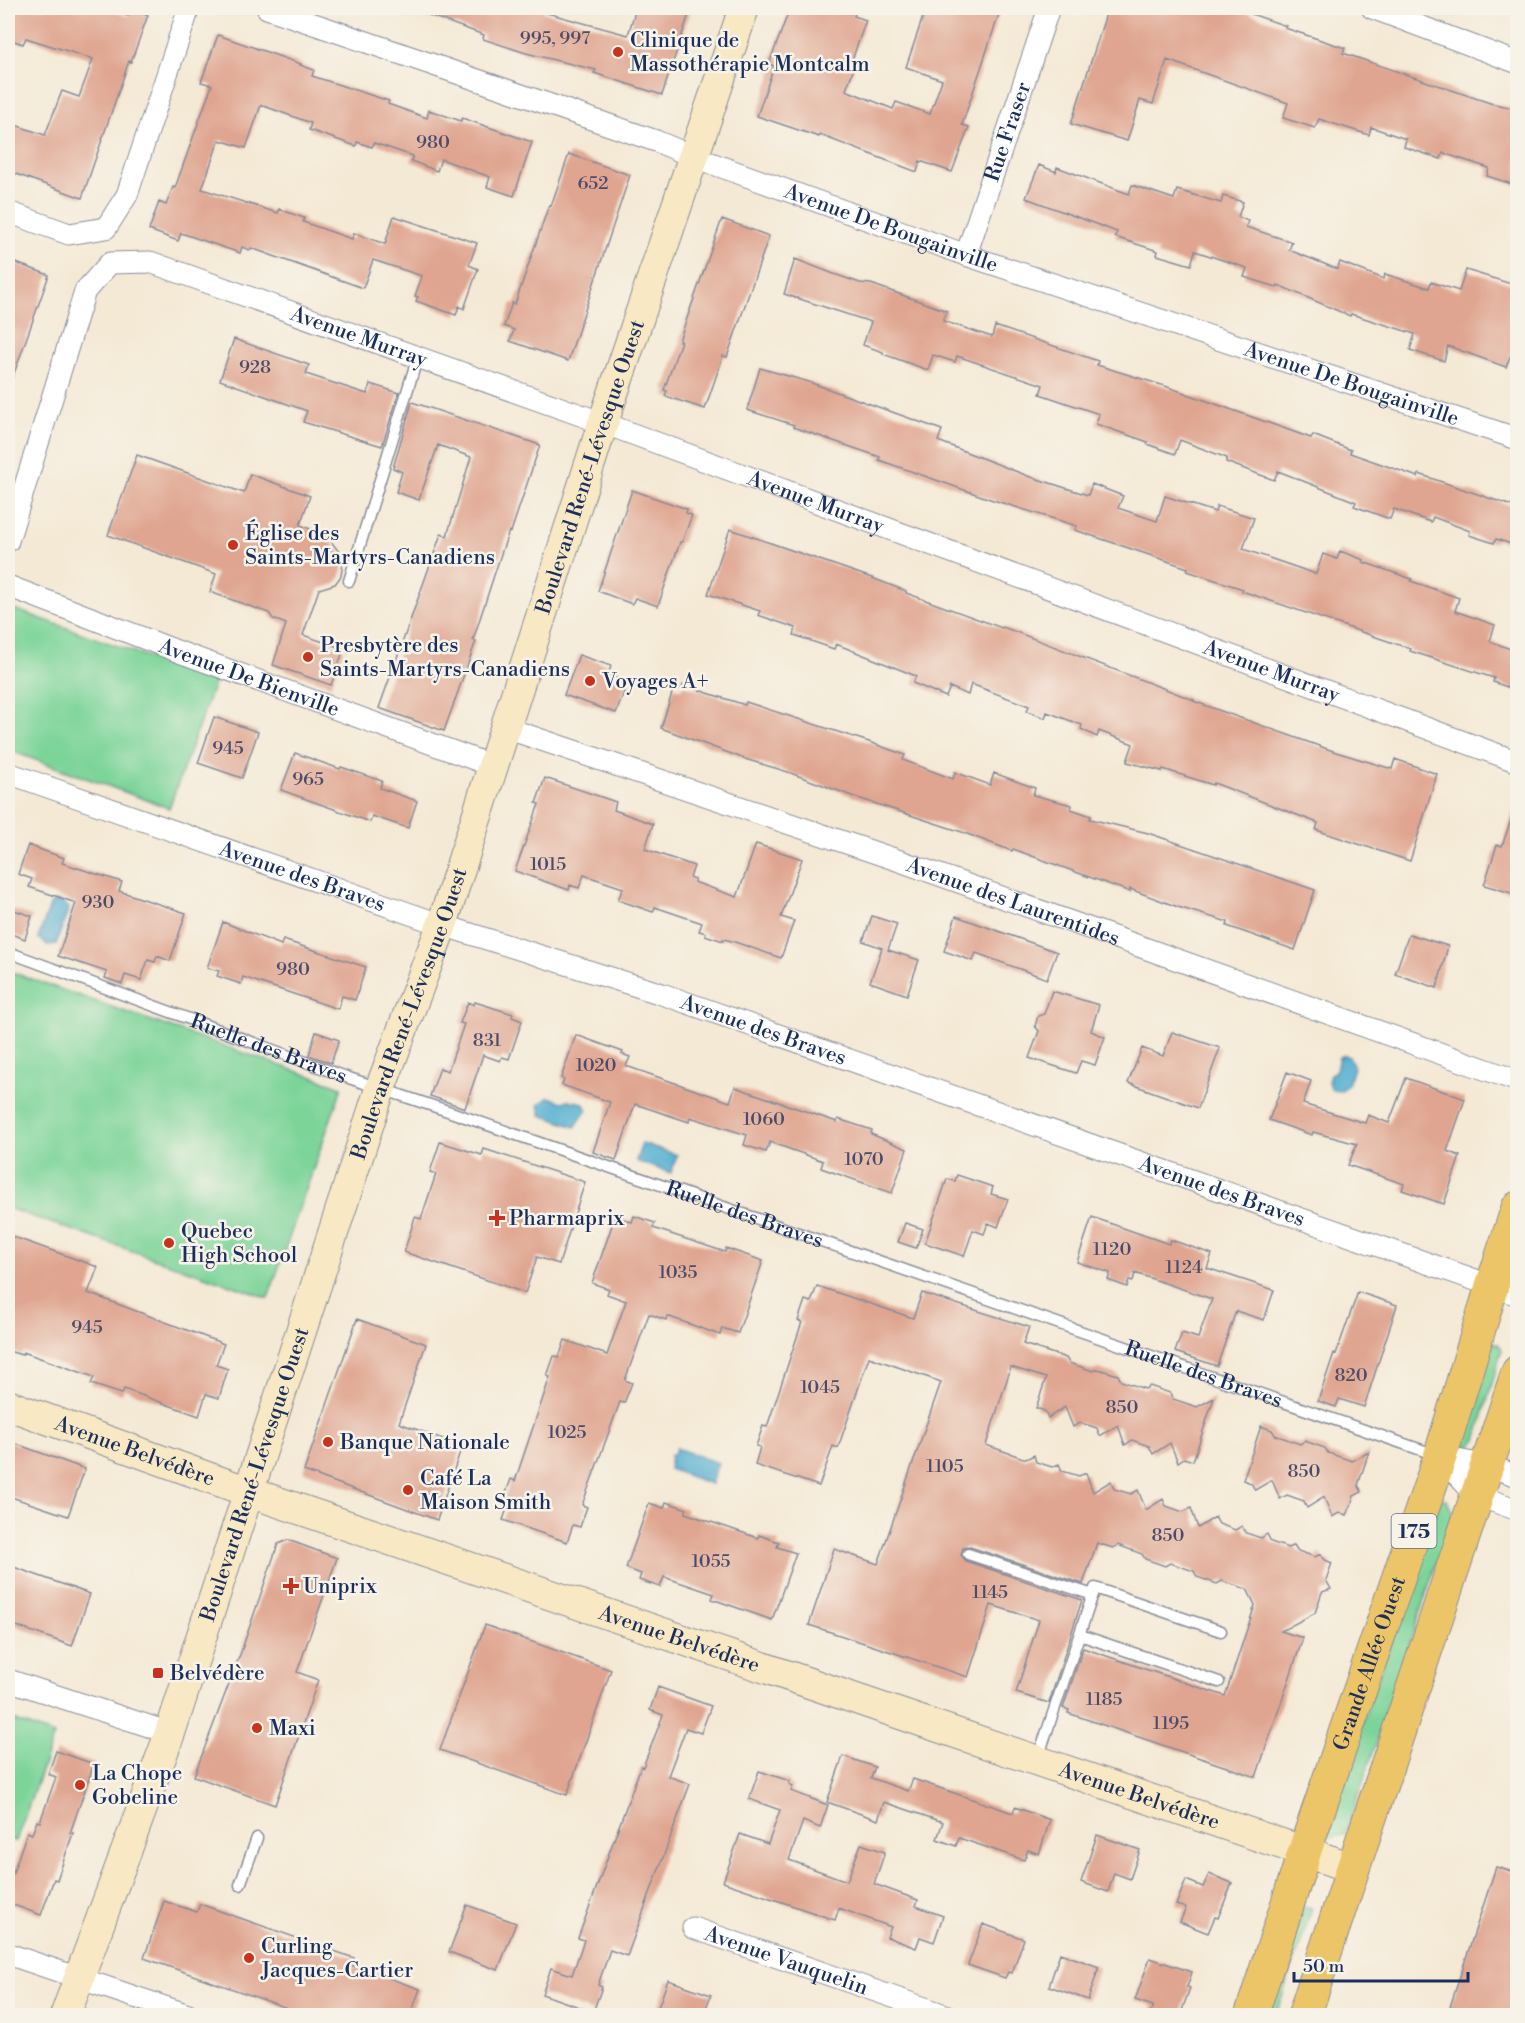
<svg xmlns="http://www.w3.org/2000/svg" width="1525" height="2023" viewBox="0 0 1525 2023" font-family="'Libre Bodoni',serif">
<rect width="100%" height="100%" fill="#f7f3e8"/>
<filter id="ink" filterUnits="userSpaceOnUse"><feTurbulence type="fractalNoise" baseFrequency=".0167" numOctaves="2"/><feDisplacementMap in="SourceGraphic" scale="12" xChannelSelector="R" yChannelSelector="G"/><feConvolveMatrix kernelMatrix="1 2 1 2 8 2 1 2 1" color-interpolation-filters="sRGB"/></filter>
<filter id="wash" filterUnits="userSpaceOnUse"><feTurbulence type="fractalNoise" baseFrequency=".008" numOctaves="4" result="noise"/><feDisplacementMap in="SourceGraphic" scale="24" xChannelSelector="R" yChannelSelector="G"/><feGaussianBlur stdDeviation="1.35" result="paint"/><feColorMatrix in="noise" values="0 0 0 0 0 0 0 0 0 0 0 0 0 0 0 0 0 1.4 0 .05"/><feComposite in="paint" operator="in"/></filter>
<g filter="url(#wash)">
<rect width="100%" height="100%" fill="#f4e9d5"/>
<path fill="#7bd499" stroke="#4b827c" stroke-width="1.5" d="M14,609l201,72 -46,127 -161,-58v-122z
M8,971l334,116 -74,211 -260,-90z
M1492,1342l6,2 4,5 -26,91 -4,5 -7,2 -7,-4z
M1440,1499l7,1 6,14 -106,316 -4,5 -13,2 -6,-5z
M8,1718l46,17 -38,106 -8,-2z
M1303,1907l9,2 -36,106 -8,1z"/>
<path fill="#53afd1" stroke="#376f98" stroke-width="1.5" d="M57,901l6,2 6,5 -13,36 -9,1 -9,-7 13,-35z
M1344,1055l5,2 5,11 -6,16 -7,7 -9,-1 -4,-8 2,-7 6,-5 3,-13z
M549,1097l13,5 7,-2 14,3 4,7 -12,17 -34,-12 -2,-11z
M642,1143l35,12 -6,18 -35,-12z
M676,1448l42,15 -7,21 -42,-15 2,-14 3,-1z"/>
<g id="blocks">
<path fill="#dfa590" d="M8,8h95l25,8 3,-7 17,6 -17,47 -2,-1 -47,137 -74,-27v-35l4,-12 33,11 17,-44 17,6 14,-38 -67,-21 -3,6 -15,-5z
M414,8h130l-1,4 85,23 8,-27h55l-29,87 -68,-22 2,-3 -70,-17 -43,-14 1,-4 -70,-25z
M790,8h67l-3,8 12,4 -16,46 4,2 -8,22 47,19 3,-7 34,12 12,-34 -36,-13 20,-59h75l-39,117 7,2 -17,45 -32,-11 -3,11 -97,-37 -1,2 -62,-21 17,-50 -5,-2z
M1108,8h126l52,18 -1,2 60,20 -2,5 147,50 28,6v77l-31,-10 2,-8 -46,-15 -2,6 -37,-12 2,-8 -35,-12 -2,8 -50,-16 -4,9 -32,-10 5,-15 -121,-43 -14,44 -13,-4 -13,41 -56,-17z
M218,35l83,29 -1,1 14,5 -2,6 77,25 -1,3 39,14 2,-8 32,11 1,-3 70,24 -18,54 -27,-9 3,-10 -49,-18 -4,12 -26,-10 2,-5 -39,-13 -2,4 -15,-5 -1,4 -47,-16 2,-7 -50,-18 -15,43 -27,-8 -17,49 76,24 1,-4 25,9 -1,4 49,17 2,-6 31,11 9,-28 83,27 -8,22 9,4 -14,40 -5,-3 -3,9 -40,-14 2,-4 -3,-1 7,-20 -49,-16 -10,28 -112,-40 -1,2 -8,-3 -2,6 -59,-20 -3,8 -29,-11 10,-28 7,3 7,-18 2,1 20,-56 17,-47 -11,-3z
M569,154l61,21 -62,186 -58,-20 4,-11 -10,-4 8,-23 3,1 34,-99 2,1z
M1039,165l17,7 1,-5 72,27 3,-9 42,14 3,-9 44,13 2,-7 20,6 -5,15 10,4 -2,6 46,15 -3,8 48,19 3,-7 44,17 1,-5 44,14 2,-6 28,9 7,-21 52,16v50l-12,31 -58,-21 -4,15 -34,-11 5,-16 -64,-20 -1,2 -72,-31 -1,2 -33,-10 3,-9 -52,-17 -4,14 -34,-10 1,-4 -43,-14 2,-5 -91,-34z
M722,219l47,17 -42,121 -4,-1 -18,53 -40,-13 2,-5 -3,-1 17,-49h-2z
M795,259l39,15 26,9 11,1 76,27 -4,10 49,16 3,-11 103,35 -1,4 71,22 143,51 2,-3 38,15 -1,3 68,24 1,-3 99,34v26l-4,11 -18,-6 -2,4 -25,-8 1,-4 -37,-14 -2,5 -37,-13 -4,10 -36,-13 2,-4 -78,-31 -4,9 -48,-18 1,-4 -47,-18 -5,14 -28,-10 1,-2 -52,-18 3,-10 -59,-20 3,-9 -86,-29 -2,6 -22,-7 -5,15 -45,-16v-2l-20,-7 8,-23 -87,-28z
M8,260l41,15 -39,110 -2,-1z
M234,339l75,26 -3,9 61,20 3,-10 29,9 -17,53 -79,-24 4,-11 -87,-31z
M760,368l49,14 133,48 -4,11 90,35 60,19 4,-11 31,12 -5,12 39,13 8,-25 50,16 2,-6 37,12 -11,31 73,25 7,-20 14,5 3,-8 24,9 -1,2 49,17 -1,2 48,17 -4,13 40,14 -5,16 28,11v39l-25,-9 1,-4 -84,-27 1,-2 -169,-58 1,-2 -56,-18 1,-3 -113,-38 2,-4 -84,-26 -114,-40 1,-3 -87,-30 1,-2 -47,-15z
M412,402l128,43 -29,87 -2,-1 -7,20 -29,89 3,1 -32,90 -65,-23 62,-174 6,2 24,-79 -33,-12 -19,55 -23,-8 6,-20 -9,-4z
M137,455l107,38 6,-19 60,22 -10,29 26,10 14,18 3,9 -2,14 -6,8 -16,5 -16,46 41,14 -13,36 -58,-20 13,-41 -13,-5 -4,-6 -59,-21 6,-18 -108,-39z
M632,490l55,19 -1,4 6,2 -10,27h-2l-22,64 -23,-8 -3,6 -34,-13z
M730,529l142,49 34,13v2l96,35 1,-1 191,73 -1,1 143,51 56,17 3,-10 42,15 -27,87 -94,-31 2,-7 -104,-40 -1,2 -50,-16 -1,2 -35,-9 6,-18 -34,-13 -2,6 -16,-8 1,-4 -35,-13 -2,6 -18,-7 2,-5 -58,-22 -3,11 -18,-8 -4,10 -33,-14 3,-7 -80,-32 -2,5 -40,-14 2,-7 -38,-13 2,-4 -52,-17z
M579,655l32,11 -3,9 20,7 -12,31 -52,-18z
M683,685l62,20 1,-3 123,40 36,13 -2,5 50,19 2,-7 35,13 4,-12 41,15 -2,7 39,10 -1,4 20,7 -1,3 58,14 167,57 -20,60 -68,-24 1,-4 -50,-15 -48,-18v3l-117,-43 -1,2 -50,-19 -110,-36 -64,-24 -43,-13 -84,-31 13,-41 8,2z
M214,717l44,15 -16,46 -44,-15z
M295,753l45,16 1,-2 41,14 -2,7 37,13 -9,27 -36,-12 -2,6 -89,-32z
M545,778l71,24 -2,8 39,14 -8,25 49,17 -4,12 5,1 -1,3 43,15 19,-53 46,15 -21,58 13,4 -13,37 -49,-17 -9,-2v2l-18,-6 1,-2 -7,-2 3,-8 -47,-16 -2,5 -35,-12 5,-12 -39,-13 -5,13 -9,-3 -1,5 -54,-19 24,-67 -3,-1z
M1514,811h4v84l-34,-10 13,-40 5,1z
M28,845l36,13 -2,5 60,19 -3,9 67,22 -16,48 -13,-5 -2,6 -7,-2 -7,20 -16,-5 -3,9 -17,-6 2,-6 -49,-16 18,-53 -47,-16 3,-8 -14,-5z
M8,908l24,8 -7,23 -17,-6z
M872,916l25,8 -9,26 31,10 -12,35 -37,-13 12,-34 -19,-7z
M956,916l101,36 -10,27 -71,-26 -3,8 -29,-10z
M223,922l58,23 2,-5 83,27 -11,33 -13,-4 -4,13 -95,-32 -2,7 -24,-8 2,-5 -12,-3z
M1409,934l39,12 -11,42 -42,-14z
M1052,991l47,14 -8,26 14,6 -10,28 -14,-4 -5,12 -47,-15 10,-27 -4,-5 3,-10 6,-2z
M468,1002l6,3 1,-3 38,12 -1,3 10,4 -13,38 -7,-2 -2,4 -17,-6 -18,53 -35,-12 10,-28 8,3 16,-47 -4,-1z
M316,1032l23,8 -8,23 -22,-8z
M1172,1032l48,16 -22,60 -70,-25 14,-35 21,8z
M576,1035l47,17 -1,2 8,3 -4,9 104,36 5,-15 102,35 1,-3 34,11 -1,4 36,15 -15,44 -71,-25 2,-7 -53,-19 -4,10 -22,-7 3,-10 -57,-18 -1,5 -54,-18 -19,56 -23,-8 17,-50 -48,-17 2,-5 -3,-2z
M1287,1072l24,9 -8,23 62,19 3,-8 21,8 17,-45 59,21 -18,52 13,5 -16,48 -42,-14 2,-6 -56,-19 9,-21 -44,-12 -1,3 -43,-15z
M440,1142l42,13 2,-6 101,33 -26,82 -22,-7 -12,36 -121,-41 11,-35 6,2 15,-45 -6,-2z
M957,1175l36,12 -2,7 17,5 -10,28 -10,-4 -4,11 -11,-4 -9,26 -39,-13 22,-64 8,2z
M634,1216l21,7 -2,5 72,24 1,-4 37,13 -25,72 -16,-5 -2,7 -53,-19 -1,4 -17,-6 -24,66 7,3 -8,20 -4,-1 -38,103 5,2 -7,20 -7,-2 -6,17 -64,-22 6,-17 -6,-2 8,-22 4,2 35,-104 -3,-1 7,-20 5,1 6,-17 42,15 19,-54 -19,-7 2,-5 -17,-6 23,-66 17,5z
M1092,1217l77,27 2,-4 41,14 -5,14 67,22 -10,30 -28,-9 -19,55 -42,-14 7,-19 16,5 14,-39 -77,-26 -2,8 -4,-1 -2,7 -19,-7 2,-7 -33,-11z
M905,1223l18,6 -7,19 -18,-6z
M8,1235l90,32 -10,26 136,51 -8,21 12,4 -9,29 -13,-4 -7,22 -75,-27 -2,5 -31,-10 3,-7 -71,-25 -1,3 -14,-4z
M817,1286l96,32 9,-25 107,34 -6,17 43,14 3,5 24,8 5,-2 20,6 3,6 24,8 5,-3 20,7 3,6 24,8 17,-9 -21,63 -9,-3 -6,4 -8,-19 -17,11 -4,-8 -17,-6 -7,5 -7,-20 -18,11 -3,-8 -9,-3 -8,-2 -7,4 -8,-20 -17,11 -3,-7 -9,-3 10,-30 -35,-11 -25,78 40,14 8,-4 2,7 16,5 7,-3 3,7 17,5 7,-3 7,19 18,-11 3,8 17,5 7,-4 8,20 17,-11 3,7 17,6 8,-4 7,20 17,-11 4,7 16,6 7,-4 4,7 15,5 6,-4 4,8 17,6 6,-3 4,6 17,6 6,-3 4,6 7,3 -6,17 5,9 -9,3 -7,21 -34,18 22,7 -47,139 -188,-64 1,-3 -6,-2 20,-60 142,48 30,-91 -8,-16 -25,-8 -5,3 -20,-7 -3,-6 -24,-8 -5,3 -20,-7 -3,-5 -24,-9 -5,3 -16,-5 -14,41 -113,-37 -7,1 -2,7 5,6 116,39 -33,103 -33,-10 23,-73 -48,-15 -23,72 -159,-52 25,-76 44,15 63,-182 -72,-25 -31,91 -5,-2 -14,40 -64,-21 5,-18 -4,-1 7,-20 4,1 35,-105 -4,-1 7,-21 6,2z
M1358,1292l39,13 -33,102 -25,-8 -3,8 -18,-6 16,-48 2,1z
M357,1319l69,25 -27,79 63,23 -25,74 -133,-49z
M1261,1426l11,4 3,5 25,9 5,-3 20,7 3,5 24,8 17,-9 -11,33 4,7 -8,4 -7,19 -8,-2 -7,4 -8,-20 -17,11 -3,-7 -17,-6 -7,4 -8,-19 -17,10 -4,-7 -8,-3z
M8,1441l77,28 -17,47 -60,-20z
M666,1502l21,7 -2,4 73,25 1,-3 20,7 -2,5 19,6 -24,67 -60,-21 2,-5 -50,-17 -4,10 -21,-7 2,-6 -15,-6 23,-65 15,5z
M288,1540l49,18 -40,114 21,8 -43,125 -81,-29 47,-124 37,-108z
M8,1565l82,29 -18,52 -64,-23z
M485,1625l126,45 -44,125 -127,-45z
M658,1687l53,19 -10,27 -15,-5 -18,48 22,8 -63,172 -17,-6 -12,35 4,2 -9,25 -51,-18 9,-26 21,7 12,-35 -6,-2 63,-172 2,1 20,-52 -13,-5z
M56,1751l38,13 -24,69h3l-16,47 -3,-1 -13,36 -33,-12v-29l4,2 15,-44 5,2 5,-13 3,1 16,-45 -8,-3z
M843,1756l32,11 -4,11 37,13 5,-12 100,34 2,-6 35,13 -11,34 -11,-4 -4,10 -65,-22 -3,8 -19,-7 6,-17 -59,-20 -6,18 -51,-18z
M759,1771l31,10 -1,3 4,2 -2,5 37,14 -8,23 -17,-7 -14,39 58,21 14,-37 24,8 -11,32 44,16 -2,6 27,10 -9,26 -14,-5 -4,11 -29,-11 4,-10 -52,-19 -4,12 -112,-38 17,-48 28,10 12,-34 -31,-11z
M1097,1835l43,15 -10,29 -16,-6 -6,19 -27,-10z
M1496,1867l22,6v143h-71z
M1209,1874l23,9 -14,35 -3,-1 -7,16 -28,-11 6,-14 -10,-3 10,-25 17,7z
M164,1901l33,11 3,-8 154,54 -3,7 69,24 -10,27h-100l-166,-58z
M467,1905l49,18 -18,47 -49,-18z
M983,1924l41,15 -12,34 -4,-1 -3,6 -37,-13z
M1060,1953l39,14 -11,33 -39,-14z
M1150,1958l42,14 -5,15 3,1 -10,28h-31l4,-10 -18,-6z
M668,1980l43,15 -8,21h-48z"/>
</g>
</g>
<g filter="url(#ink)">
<use href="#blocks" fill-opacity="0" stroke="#888c9a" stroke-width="1.5"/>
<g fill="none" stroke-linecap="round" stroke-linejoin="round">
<defs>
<g id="lane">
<path d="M349,581l69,-225"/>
<path id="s1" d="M8,952l341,126 96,32 991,345"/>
<path d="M968,1554l125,41"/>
<path d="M1080,1635l139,47"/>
<path d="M1038,1758l57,-170 126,43"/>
<path d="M240,1885l17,-47"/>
</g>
<g id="street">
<path id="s2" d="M267,8l389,133 38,16 272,98 552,184"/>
<path d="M1372,8l146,55"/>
<path d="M8,212l61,22 37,-6 21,-33 62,-187"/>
<path id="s3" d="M966,255l83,-247"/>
<path id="s4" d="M8,541l77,-250 25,-28 40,-1 453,161 915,339"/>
<path id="s5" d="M8,586l174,67 311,113"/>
<path id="s6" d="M506,728l394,133 618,220"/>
<path id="s7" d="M8,773l434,152 220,69 856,301"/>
<path d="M1440,1457l36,38 42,15"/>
<path d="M1440,1457l45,8 33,11"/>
<path d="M8,1680l162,53"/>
<path id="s8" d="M693,1928l255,88"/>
<path d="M8,1954l183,62"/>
</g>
<g id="secondary">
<path id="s9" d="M8,1405l241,87 1103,376"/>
<path id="s10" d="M65,2016l105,-283 210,-644 62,-164 161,-502 141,-415"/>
</g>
<g id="primary">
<path id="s11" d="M1251,2016l59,-181 130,-378 52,-171 26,-78"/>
<path d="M1304,2016l214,-644"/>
</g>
</defs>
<use href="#lane" stroke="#888c9a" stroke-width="13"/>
<use href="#street" stroke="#888c9a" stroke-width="23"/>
<use href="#secondary" stroke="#888c9a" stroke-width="32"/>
<use href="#primary" stroke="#888c9a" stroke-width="35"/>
<use href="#lane" stroke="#fff" stroke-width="10"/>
<use href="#street" stroke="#fff" stroke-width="21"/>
<use href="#secondary" stroke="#f8e8c3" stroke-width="30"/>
<use href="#primary" stroke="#edc569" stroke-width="33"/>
</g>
</g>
<g fill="#c8321e" stroke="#f7f3e8" stroke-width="2">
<circle cx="618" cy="52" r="6"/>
<circle cx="233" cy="545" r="6"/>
<circle cx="308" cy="657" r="6"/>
<circle cx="590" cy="681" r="6"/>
<path d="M494 1209h6v6h6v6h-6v6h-6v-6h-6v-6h6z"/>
<circle cx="169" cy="1243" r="6"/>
<circle cx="328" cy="1442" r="6"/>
<circle cx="408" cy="1490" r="6"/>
<path d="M288 1577h6v6h6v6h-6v6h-6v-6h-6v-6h6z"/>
<rect x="152" y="1667" width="12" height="12" rx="3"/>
<circle cx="257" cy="1728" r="6"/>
<circle cx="80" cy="1785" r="6"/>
<circle cx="249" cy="1958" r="6"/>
</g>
<g text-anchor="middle" stroke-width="5" stroke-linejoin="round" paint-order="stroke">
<g font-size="18" fill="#4c4c6a">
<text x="555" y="44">995, 997</text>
<text x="433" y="148">980</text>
<text x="593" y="189">652</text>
<text x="255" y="373">928</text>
<text x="228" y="754">945</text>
<text x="308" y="785">965</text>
<text x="548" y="870">1015</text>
<text x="98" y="908">930</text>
<text x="293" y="975">980</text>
<text x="487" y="1046">831</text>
<text x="596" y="1071">1020</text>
<text x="764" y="1125">1060</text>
<text x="864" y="1165">1070</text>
<text x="1112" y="1255">1120</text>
<text x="1184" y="1273">1124</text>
<text x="678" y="1278">1035</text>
<text x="87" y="1333">945</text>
<text x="1351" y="1381">820</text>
<text x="820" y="1393">1045</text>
<text x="1122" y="1413">850</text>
<text x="567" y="1438">1025</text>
<text x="945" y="1472">1105</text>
<text x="1304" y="1477">850</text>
<text x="1168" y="1541">850</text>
<text x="711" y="1567">1055</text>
<text x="990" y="1598">1145</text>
<text x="1104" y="1705">1185</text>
<text x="1171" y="1729">1195</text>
</g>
<rect fill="#f7f3e8" stroke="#5d6a87" stroke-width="1.5" x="1391.5" y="1514" width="45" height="34" rx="4.5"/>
<g font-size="20" font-weight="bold" fill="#1b2f5e">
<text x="1414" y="1538">175</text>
</g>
<g font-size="21" fill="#1b2f5e" stroke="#f7f3e8" text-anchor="start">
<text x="630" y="47">Clinique de<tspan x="630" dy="24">Massothérapie Montcalm</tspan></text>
<text x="245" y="540">Église des<tspan x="245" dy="24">Saints-Martyrs-Canadiens</tspan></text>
<text x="320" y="652">Presbytère des<tspan x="320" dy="24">Saints-Martyrs-Canadiens</tspan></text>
<text x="602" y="688">Voyages A+</text>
<text x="509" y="1225">Pharmaprix</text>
<text x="181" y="1238">Quebec<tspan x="181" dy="24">High School</tspan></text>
<text x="340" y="1449">Banque Nationale</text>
<text x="420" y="1485">Café La<tspan x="420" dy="24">Maison Smith</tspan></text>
<text x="303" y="1593">Uniprix</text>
<text x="170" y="1680">Belvédère</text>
<text x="269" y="1735">Maxi</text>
<text x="92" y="1780">La Chope<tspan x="92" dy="24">Gobeline</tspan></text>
<text x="261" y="1953">Curling<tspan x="261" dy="24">Jacques-Cartier</tspan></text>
</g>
<g font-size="21" fill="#1b2f5e" stroke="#f7f3e8">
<text dy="7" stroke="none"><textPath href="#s3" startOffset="130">Rue Fraser</textPath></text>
<text dy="7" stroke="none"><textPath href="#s2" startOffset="662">Avenue De Bougainville</textPath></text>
<text dy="7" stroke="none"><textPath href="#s4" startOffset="561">Avenue Murray</textPath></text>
<text dy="7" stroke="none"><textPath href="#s2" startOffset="1148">Avenue De Bougainville</textPath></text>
<text dy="7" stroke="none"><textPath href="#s10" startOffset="1636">Boulevard René-Lévesque Ouest</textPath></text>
<text dy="7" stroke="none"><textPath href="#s4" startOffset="1047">Avenue Murray</textPath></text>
<text dy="7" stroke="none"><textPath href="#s4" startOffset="1533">Avenue Murray</textPath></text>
<text dy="7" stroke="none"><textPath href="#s5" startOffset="258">Avenue De Bienville</textPath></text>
<text dy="7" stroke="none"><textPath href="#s7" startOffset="312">Avenue des Braves</textPath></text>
<text dy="7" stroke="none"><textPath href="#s6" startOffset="536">Avenue des Laurentides</textPath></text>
<text dy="7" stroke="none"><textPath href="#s10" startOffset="1060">Boulevard René-Lévesque Ouest</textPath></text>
<text dy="7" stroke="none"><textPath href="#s7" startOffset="798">Avenue des Braves</textPath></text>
<text dy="7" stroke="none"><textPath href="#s1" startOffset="278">Ruelle des Braves</textPath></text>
<text dy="7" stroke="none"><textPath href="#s7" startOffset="1284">Avenue des Braves</textPath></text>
<text dy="7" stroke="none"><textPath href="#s1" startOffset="782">Ruelle des Braves</textPath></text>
<text dy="7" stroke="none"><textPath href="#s1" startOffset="1268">Ruelle des Braves</textPath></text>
<text dy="7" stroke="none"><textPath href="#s9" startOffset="135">Avenue Belvédère</textPath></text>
<text dy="7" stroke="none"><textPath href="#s10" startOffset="574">Boulevard René-Lévesque Ouest</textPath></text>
<text dy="7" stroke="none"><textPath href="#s9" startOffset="711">Avenue Belvédère</textPath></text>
<text dy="7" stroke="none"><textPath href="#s11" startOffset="372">Grande Allée Ouest</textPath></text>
<text dy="7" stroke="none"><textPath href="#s9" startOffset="1197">Avenue Belvédère</textPath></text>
<text dy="7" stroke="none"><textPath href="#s8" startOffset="99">Avenue Vauquelin</textPath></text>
</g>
</g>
<rect width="1525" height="2023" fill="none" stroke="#f7f3e8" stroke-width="30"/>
<path d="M1294 1972v9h174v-9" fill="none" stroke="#1b2f5e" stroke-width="3"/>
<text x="1303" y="1972" font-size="18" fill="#1b2f5e" stroke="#f7f3e8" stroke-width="4.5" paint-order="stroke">50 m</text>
</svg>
